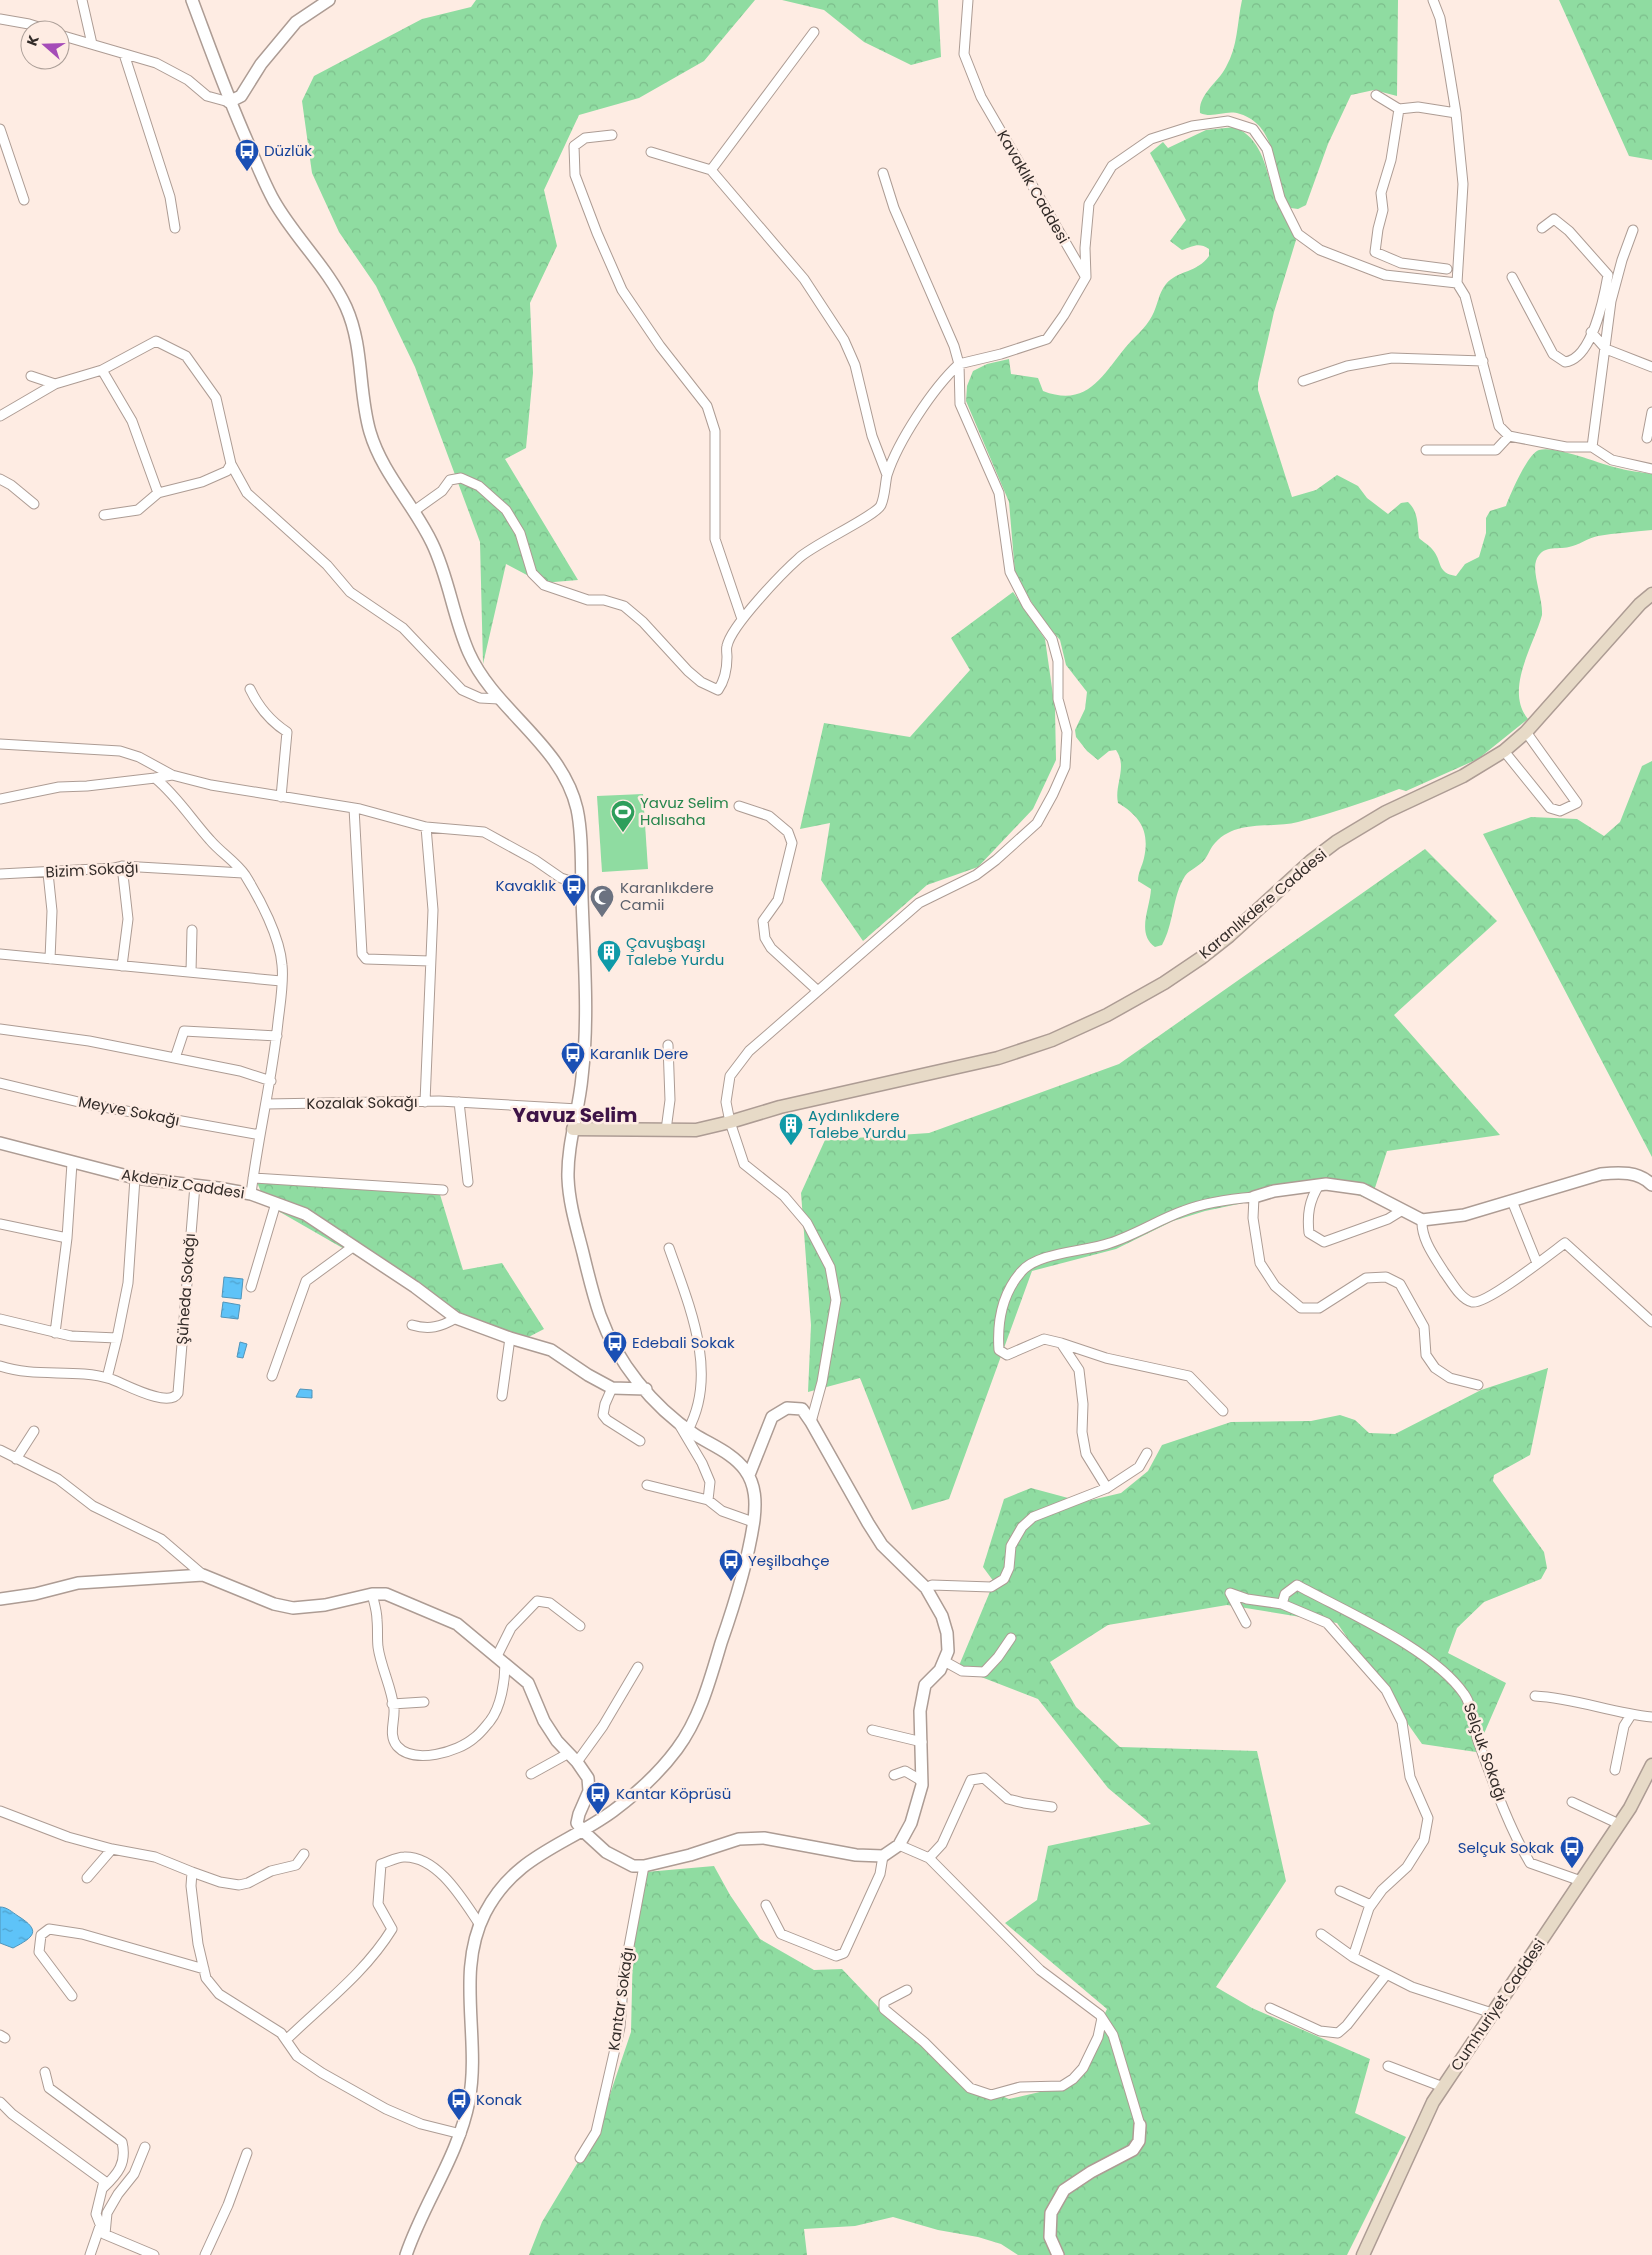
<svg xmlns="http://www.w3.org/2000/svg" width="1652" height="2255" viewBox="0 0 1652 2255" font-family="Poppins,sans-serif">
<defs>
<pattern id="forest-crowns" width="20" height="18" patternUnits="userSpaceOnUse" patternTransform="scale(1.25)"><rect width="20" height="18" fill="#8fdca1"/><path d="M2 6a3 3 0 1 1 6 0M12 15a3 3 0 1 1 6 0" fill="none" stroke="#7cbd8b"/></pattern>
<pattern id="water-ripples" width="26" height="14" patternUnits="userSpaceOnUse" patternTransform="scale(1.25)"><rect width="26" height="14" fill="#5ec3f8"/><path d="M2 4q2-2 4 0t4 0M15 11q2-2 4 0t4 0" fill="none" stroke="#4e9fc9"/></pattern>
</defs>
<rect width="100%" height="100%" fill="#feece3"/>
<path fill="#8fdca1" d="M643,794l5,75 -46,3 -5,-76z"/>
<path fill="url(#forest-crowns)" d="M476,0h279l-51,61 -65,37 -60,17 -35,75 13,56 -27,57 3,70 -7,75 -21,11 73,121 -36,3 -36,-19 -23,100 -3,-122 -65,-175 -39,-81 -37,-54 -27,-59 -10,-72 12,-25 108,-57 49,-12z
M782,0h156l3,57 -30,8 -47,-23 -40,-32z
M1242,0h156l-1,96 -23,-6 -23,5 -23,49 -22,61 -8,4 -7,-1 -5,-6c-12,-29 -9,-77 -46,-88 -14,-5 -26,5 -40,-1 -2,-19 18,-30 26,-46 12,-21 11,-44 16,-67z
M1559,0h93v160l-23,-4z
M1235,127c30,14 30,44 41,71 6,14 13,28 20,42l-22,72 -16,71v7l34,107 24,-7 21,-15 21,11 9,12 21,16 13,-11 7,-1c11,10 9,23 11,36 4,4 10,7 13,11 11,12 4,24 24,27l9,-12 14,-7 7,-24v-15l4,-7 16,-5c4,-11 22,-53 33,-56 16,-5 61,14 79,18 10,3 23,4 34,6v56c-18,2 -37,3 -54,6 -10,2 -19,9 -29,11 -12,3 -27,-3 -33,14 -4,12 7,38 6,54 -8,30 -38,75 -14,104l-50,40 -72,32 -7,-2c-33,13 -67,24 -101,33 -28,7 -61,-3 -83,21 -5,5 -6,11 -10,16 -6,8 -15,10 -20,17 -13,21 -11,48 -23,69l-7,2c-19,-14 -5,-38 -4,-58l-13,-8c0,-9 4,-14 6,-23 6,-27 -4,-42 -26,-55 -4,-18 10,-36 -2,-53l-7,1 -11,9 -11,-9 -11,-14 -1,-7 10,-21 2,-17 -21,-27 -6,-25 -20,-23 -25,-44 -6,-71 -43,-101 1,-15 6,-15 14,-7 22,-5 2,15 27,4 5,13c44,17 59,-15 82,-43 9,-11 21,-20 27,-32 6,-11 6,-22 14,-32 12,-14 31,-11 43,-28v-7c-10,-7 -16,-3 -27,1l-12,-9 16,-21 -36,-67 13,-11 5,6 38,-18z
M1013,592l32,47 10,70 1,51 -23,49 -55,58 -51,18 -64,56 -42,-61 9,-57 -30,6 24,-106 86,14 60,-67 -19,-32z
M1652,761v396l-169,-323 48,-17 46,2 27,17 16,-14 22,-56z
M1425,849l72,72 -103,94 106,120 -113,16 -16,49 -41,-15 -125,26 -32,10 -57,28 -84,22 -83,228 -37,11 -52,-132 -52,14 3,-67 -10,-132 24,-53 104,-7 190,-69z
M256,1180l182,8 25,82 39,-7 42,66 -25,13 -39,-15 -214,-123z
M1548,1368l-18,87 -36,20 -1,6 51,71 3,16 -6,11 -57,23 -27,26 -9,25 58,30 -30,69 -54,-8 -85,-121 -110,-18 -119,20 -58,37 26,45 44,40 137,4 29,130 -70,106 36,21 118,51 -15,54 51,24 -59,118h-329l-17,-11 -23,-7 -40,-7 -45,-13 -38,9 -51,3 3,26h-278l13,-33 57,-95 32,-95 3,-131 12,-29 68,-6 16,29 30,44 54,31 28,-1 39,41 89,73 39,16 61,-14 37,-76 -102,-86 32,-23 11,-54 103,-22 -43,-36 -70,-89 -80,-31 36,-86 -11,-15 21,-68 27,-11 52,14 38,-9 27,-22 14,-26 69,-23 80,-1 29,-6 15,5 14,13 26,1 86,-44z"/>
<path fill="url(#water-ripples)" stroke="#5195ba" d="M224,1277l19,2 -2,20 -19,-2z
M223,1302l17,3 -2,14 -17,-2z
M240,1342l7,2 -4,14 -6,-1z
M300,1389l12,1v8l-16,-1z
M0,1907c7,0 12,5 18,9 24,15 16,21 -5,32l-13,-5z"/>
<g fill="none" stroke-linecap="round" stroke-linejoin="round">
<defs>
<path id="minor" d="M82,0l10,44
M968,0l-4,54 17,43 104,179
M0,19l29,5 19,6
M814,32l-103,138 93,109 40,61 11,25 17,71 15,39
M60,35l96,28 32,17 19,16 22,6
M124,54l46,143 5,31
M1376,95l23,14 19,-2 38,6
M1399,109l-8,51 -10,33 2,17 -5,19 -3,23 26,11 46,6
M0,129l24,71
M612,135l-27,3 -11,8 1,29 22,58 25,57 38,56 47,60 8,25v108l27,80
M651,152l60,18
M1633,230l-11,30 -11,41 -19,146 20,13 40,9
M1512,277l41,77 12,8c27,-3 39,-64 43,-87l-39,-44 -15,-12 -12,9
M1457,283l8,13 34,130 10,10 57,11h26
M1591,332l15,17 46,18
M102,370l30,51 26,72
M31,376l24,8
M1303,381l44,-15 45,-8 91,3
M0,416l55,-32 47,-14 54,-29 30,15 30,42 15,66 16,29 80,72 23,27 53,36 59,62 18,8 19,1
M1647,438l5,-26
M1426,450h70l13,-14
M0,479l11,6 23,19
M414,511l28,-20 8,-11 11,-2 18,8 27,24 14,23 12,40 12,12 44,15h16l20,6 19,16 45,49 13,11 17,8c7,-10 9,-21 9,-33 0,-3 -1,-8 0,-11 4,-20 55,-73 72,-88 15,-14 77,-42 82,-53 4,-9 4,-21 6,-30 11,-34 46,-87 72,-111l-5,-18 -60,-138 -11,-35
M104,515l34,-5 20,-17 44,-11 25,-11 4,-7
M250,689c9,19 20,32 37,43l-6,65
M0,744l120,7 19,6 33,18
M1504,751l46,57 10,3 17,-8 -51,-71
M155,778l17,-3 39,10 149,24 66,18 58,5 51,28 26,18 21,7
M0,799l59,-12 28,-1 68,-8c22,18 36,41 55,62 10,12 26,22 35,35 15,24 35,62 37,90 2,18 -2,39 -4,57 -6,58 -20,114 -27,172
M739,806l30,10 19,16 4,11 -14,57 -15,21 2,17 6,10 47,43
M354,808l8,146 4,5 64,2
M122,866l6,53 -6,47
M48,873l4,38 -2,48
M0,874l114,-6 8,-2 121,7
M0,954l281,27
M191,972l1,-42
M0,1029l89,12 151,30 31,10
M175,1058l9,-27 93,5
M0,1083l87,21 173,31
M425,1102l8,-192 -7,-83
M459,1102l9,80
M266,1104l173,-3 139,8
M666,1130l4,-30 -2,-55
M253,1178l190,12
M1319,1185c-10,16 -12,30 -10,48l15,9 64,-23 13,-8
M1512,1201l25,62
M1422,1220c-1,19 12,36 22,52 7,9 16,27 28,30 14,3 78,-48 93,-59l87,79
M0,1224l67,14
M669,1248c20,57 50,125 19,182
M251,1287l25,-84
M0,1319l71,17 46,2 11,-55 7,-105
M412,1325c17,5 29,2 44,-7
M55,1333l12,-95 5,-75
M1061,1343l45,15 83,18 34,35
M0,1366c36,12 75,2 111,13 14,5 58,30 67,14l17,-208
M272,1376l34,-95 48,-35
M107,1378l10,-40
M612,1388l-7,16 -2,11 4,5 33,21
M502,1396l8,-58
M811,1422l11,-40 14,-82 -6,-33 -23,-44 -23,-27 -40,-32 -14,-42 -4,-20 4,-26 19,-25 170,-148 57,-28 20,-15 41,-37 16,-29 12,-27 2,-35 -9,-33v-38l-6,-22 -25,-34 -17,-33 -11,-79 -39,-89 -1,-40 42,-10 46,-15 17,-24 22,-38 -1,-29 4,-44 23,-38 39,-27 41,-13 36,-5 25,8 14,20 13,49 18,36 22,16 65,25 72,8 6,-99 -7,-71 -8,-49 -8,-46 -7,-18
M680,1426l22,37 8,19 -2,18
M0,1450l58,29 35,27 68,33 42,36
M16,1459l18,-28
M647,1485l61,15 14,11 31,11
M1107,1488l-21,-34 -4,-22 1,-28 -4,-34 -18,-27 -17,-4 -37,16 -8,-5c-2,-28 3,-56 22,-78 16,-20 64,-20 89,-29 25,-8 48,-23 73,-32 23,-9 47,-12 71,-14l-1,21 7,45 15,23 26,22h18l47,-30 20,-1 14,7 24,43 2,28 9,13 15,10 28,7
M926,1588l6,-3 59,2 13,-8 5,-11 2,-22 11,-19 11,-10 74,-29 32,-21 8,-14
M372,1594c2,8 5,17 5,26 1,9 0,18 1,27 3,21 14,41 16,62 1,12 -6,26 3,37 17,19 61,6 77,-8 6,-4 11,-11 16,-17 11,-14 15,-40 15,-58
M1246,1623l-16,-30 17,6 35,5
M497,1656l14,-28 26,-27 13,2 30,23
M944,1661l18,10 22,1 14,-15 13,-19
M1535,1696c40,2 77,17 117,21
M392,1704l32,-2
M872,1730l50,12
M577,1762l26,-36 35,-59
M1615,1770l9,-44 7,-11
M531,1774l38,-21
M894,1775l11,-4 17,10
M1572,1802l47,22
M0,1811l68,26 44,12 43,8 37,15 -1,14 7,58 8,34 13,16 62,39 16,23 25,17 64,36 35,15 40,10
M899,1845l30,13 111,112 60,45 13,20 27,90
M929,1858l13,-14 29,-64 13,-2 24,21 16,4 28,4
M192,1872l28,10 19,3 9,-2 23,-12 25,-6 8,-11
M87,1878l25,-29
M1340,1891l31,14
M766,1905l15,29 55,22 8,-3 36,-79 3,-18
M1321,1934l32,23 59,30 80,26
M1353,1957l16,-49 13,-18 25,-23 17,-27 4,-22 -18,-41 -8,-55 -16,-32 -59,-67 -45,-19 3,-10 12,-9c49,27 136,64 167,109 9,12 9,33 14,47 15,41 30,85 52,122l51,18
M907,1990l-23,12v7l40,33 46,46 21,7 29,-8 42,-1 11,-7 10,-11 15,-31 4,-19
M72,1996l-33,-44 2,-17 8,-6 33,5 122,35
M1270,2008l50,23 18,2 9,-8 39,-50
M0,2035l5,3
M286,2040c37,-36 79,-67 106,-111l-14,-25 3,-40c7,-2 16,-7 23,-7 34,-1 59,43 76,68
M1388,2066l55,21
M45,2072l4,16 73,54c5,21 -4,32 -19,46
M0,2102l12,12 92,67 -8,33 8,20 50,21
M580,2158l16,-26 24,-105 4,-54 20,-107
M105,2234l2,-21 11,-19 16,-20 11,-27
M90,2255l10,-29
M205,2255l23,-50 19,-52"/>
<path id="tertiary" d="M192,0c18,48 35,96 56,143 8,20 16,40 26,58 21,37 54,67 72,106 18,40 12,84 24,125 12,41 44,73 62,111 17,35 21,74 37,110 26,58 93,91 108,156 6,28 4,60 5,89 2,60 7,120 0,179 -3,34 -15,67 -14,101 1,26 9,51 15,75 5,21 10,42 17,62 17,47 52,91 94,119 17,11 39,19 51,36 11,15 11,33 9,50 -6,42 -19,83 -33,123 -11,37 -21,75 -44,106 -17,23 -41,45 -64,62 -48,35 -98,44 -128,102 -30,59 -4,125 -16,188 -11,56 -45,101 -63,154
M229,102l12,-6 20,-32 35,-42 33,-22
M0,1143l135,35 83,10 33,6 54,20 110,73 41,31 54,20 41,12 37,25 24,13 34,1
M1254,1197l20,-6 52,-7 36,5 60,31 42,-5 137,-41c18,-2 38,-3 51,11
M0,1599l35,-5 43,-11 125,-8 71,29 19,4 32,-3 47,-11h14l71,30 71,59 16,38 13,20 20,21 11,16 1,13 -10,23 -2,9 5,7 24,22 27,14h11l46,-11 49,-16 25,-1 92,17 27,1 16,-11 12,-22 11,-38 -2,-74 5,-26 15,-15 8,-19 -1,-18 -5,-17 -16,-28 -44,-43 -14,-22 -57,-101 -9,-13 -15,-1 -15,9 -23,58
M1058,2255l-8,-18 1,-24 13,-23 27,-18 42,-22 6,-9 1,-16"/>
<path id="secondary" d="M573,1129l123,1 34,-8 50,-15 218,-49 54,-18 55,-25 57,-32 37,-25 28,-22 82,-75 25,-19 50,-30 77,-36 41,-25 22,-19 114,-128 12,-10
M1363,2255l70,-153 197,-294 22,-43"/>
</defs>
<use href="#minor" stroke="#ad9c94" stroke-width="11"/>
<use href="#tertiary" stroke="#ad9c94" stroke-width="14"/>
<use href="#secondary" stroke="#ad9c94" stroke-width="15"/>
<use href="#minor" stroke="#fff" stroke-width="9"/>
<use href="#tertiary" stroke="#fff" stroke-width="11"/>
<use href="#secondary" stroke="#e7dac7" stroke-width="12"/>
</g>
<defs>
<symbol id="bus-pin" viewBox="-11 -11 22 30"><path d="M0 17L-7.5 6A9.5 9.5 0 1 1 7.5 6Z" fill="#1a4fb4" stroke="#feece3"/><path d="M-5-6H5V4H4V6H2V4H-2V6H-4V4H-5ZM-3.5-4V0h7V-4ZM-3.5 1.2v1.5H-2V1.2ZM2 1.2v1.5H3.5V1.2Z" fill="#fff"/></symbol>
<symbol id="stadium-pin" viewBox="-11 -11 22 30"><path d="M0 17L-7.5 6A9.5 9.5 0 1 1 7.5 6Z" fill="#2e9e5b" stroke="#feece3"/><path d="M0-5a6.5 5 0 1 0 0 10a6.5 5 0 1 0 0-10ZM-3.5-1.8h7v3.6h-7Z" fill="#fff"/></symbol>
<symbol id="mosque-pin" viewBox="-11 -11 22 30"><path d="M0 17L-7.5 6A9.5 9.5 0 1 1 7.5 6Z" fill="#6b7280" stroke="#feece3"/><path d="M3.5-4.9A6 6 0 1 0 3.5 4.9A5 5 0 1 1 3.5-4.9Z" fill="#fff"/></symbol>
<symbol id="building-pin" viewBox="-11 -11 22 30"><path d="M0 17L-7.5 6A9.5 9.5 0 1 1 7.5 6Z" fill="#0f9aa8" stroke="#feece3"/><path d="M-4-6H4V6H1V3H-1V6H-4ZM-2.5-4.3h1.7v1.8h-1.7ZM.8-4.3h1.7v1.8H.8ZM-2.5-1h1.7V.8h-1.7ZM.8-1h1.7V.8H.8Z" fill="#fff"/></symbol>
</defs>
<g fill-rule="evenodd">
<use href="#bus-pin" x="233" y="137" width="28" height="38"/>
<use href="#stadium-pin" x="609" y="798" width="28" height="38"/>
<use href="#bus-pin" x="560" y="872" width="28" height="38"/>
<use href="#mosque-pin" x="588" y="883" width="28" height="38"/>
<use href="#building-pin" x="595" y="938" width="28" height="38"/>
<use href="#bus-pin" x="559" y="1040" width="28" height="38"/>
<use href="#building-pin" x="777" y="1111" width="28" height="38"/>
<use href="#bus-pin" x="601" y="1329" width="28" height="38"/>
<use href="#bus-pin" x="717" y="1547" width="28" height="38"/>
<use href="#bus-pin" x="584" y="1780" width="28" height="38"/>
<use href="#bus-pin" x="1558" y="1834" width="28" height="38"/>
<use href="#bus-pin" x="445" y="2086" width="28" height="38"/>
</g>
<g text-anchor="middle" stroke-width="5" stroke-linejoin="round" paint-order="stroke">
<g font-size="15" fill="#164399" stroke="#feece3" text-anchor="start">
<text x="264" y="156">Düzlük</text>
<text x="556" y="891" text-anchor="end">Kavaklık</text>
<text x="590" y="1059">Karanlık Dere</text>
<text x="632" y="1348">Edebali Sokak</text>
<text x="748" y="1566">Yeşilbahçe</text>
<text x="616" y="1799">Kantar Köprüsü</text>
<text x="1554" y="1853" text-anchor="end">Selçuk Sokak</text>
<text x="476" y="2105">Konak</text>
</g>
<g font-size="15" fill="#322b28" stroke="#feece3">
<text transform="translate(1033 187) rotate(60)" y="5">Kavaklık Caddesi</text>
<text transform="translate(92 870) rotate(-3)" y="5">Bizim Sokağı</text>
<text transform="translate(1263 904) rotate(-40)" y="5">Karanlıkdere Caddesi</text>
<text transform="translate(362 1103) rotate(-1)" y="5">Kozalak Sokağı</text>
<text transform="translate(129 1111) rotate(11)" y="5">Meyve Sokağı</text>
<text transform="translate(183 1184) rotate(9)" y="5">Akdeniz Caddesi</text>
<text transform="translate(186 1289) rotate(-86)" y="5">Şüheda Sokağı</text>
<text transform="translate(1485 1752) rotate(71)" y="5">Selçuk Sokağı</text>
<text transform="translate(621 1999) rotate(-82)" y="5">Kantar Sokağı</text>
<text transform="translate(1498 2005) rotate(-56)" y="5">Cumhuriyet Caddesi</text>
</g>
<g font-size="15" fill="#27864d" stroke="#feece3" text-anchor="start">
<text x="640" y="808">Yavuz Selim<tspan x="640" dy="17">Halısaha</tspan></text>
</g>
<g font-size="15" fill="#5b616d" stroke="#feece3" text-anchor="start">
<text x="620" y="893">Karanlıkdere<tspan x="620" dy="17">Camii</tspan></text>
</g>
<g font-size="15" fill="#0d838f" stroke="#feece3" text-anchor="start">
<text x="626" y="948">Çavuşbaşı<tspan x="626" dy="17">Talebe Yurdu</tspan></text>
<text x="808" y="1121">Aydınlıkdere<tspan x="808" dy="17">Talebe Yurdu</tspan></text>
</g>
<g font-size="20" font-weight="bold" fill="#3e1447" stroke="#feece3">
<text x="575" y="1122">Yavuz Selim</text>
</g>
</g>
<g transform="translate(45 45) rotate(290)"><circle r="24" fill="#feece3" stroke="#ac9f98"/>
<path d="M0-4L9 19L0 12L-9 19Z" fill="#a54cb8"/>
<text y="-8" font-size="14" font-weight="bold" text-anchor="middle" fill="#322b28">K</text>
</g>
</svg>
